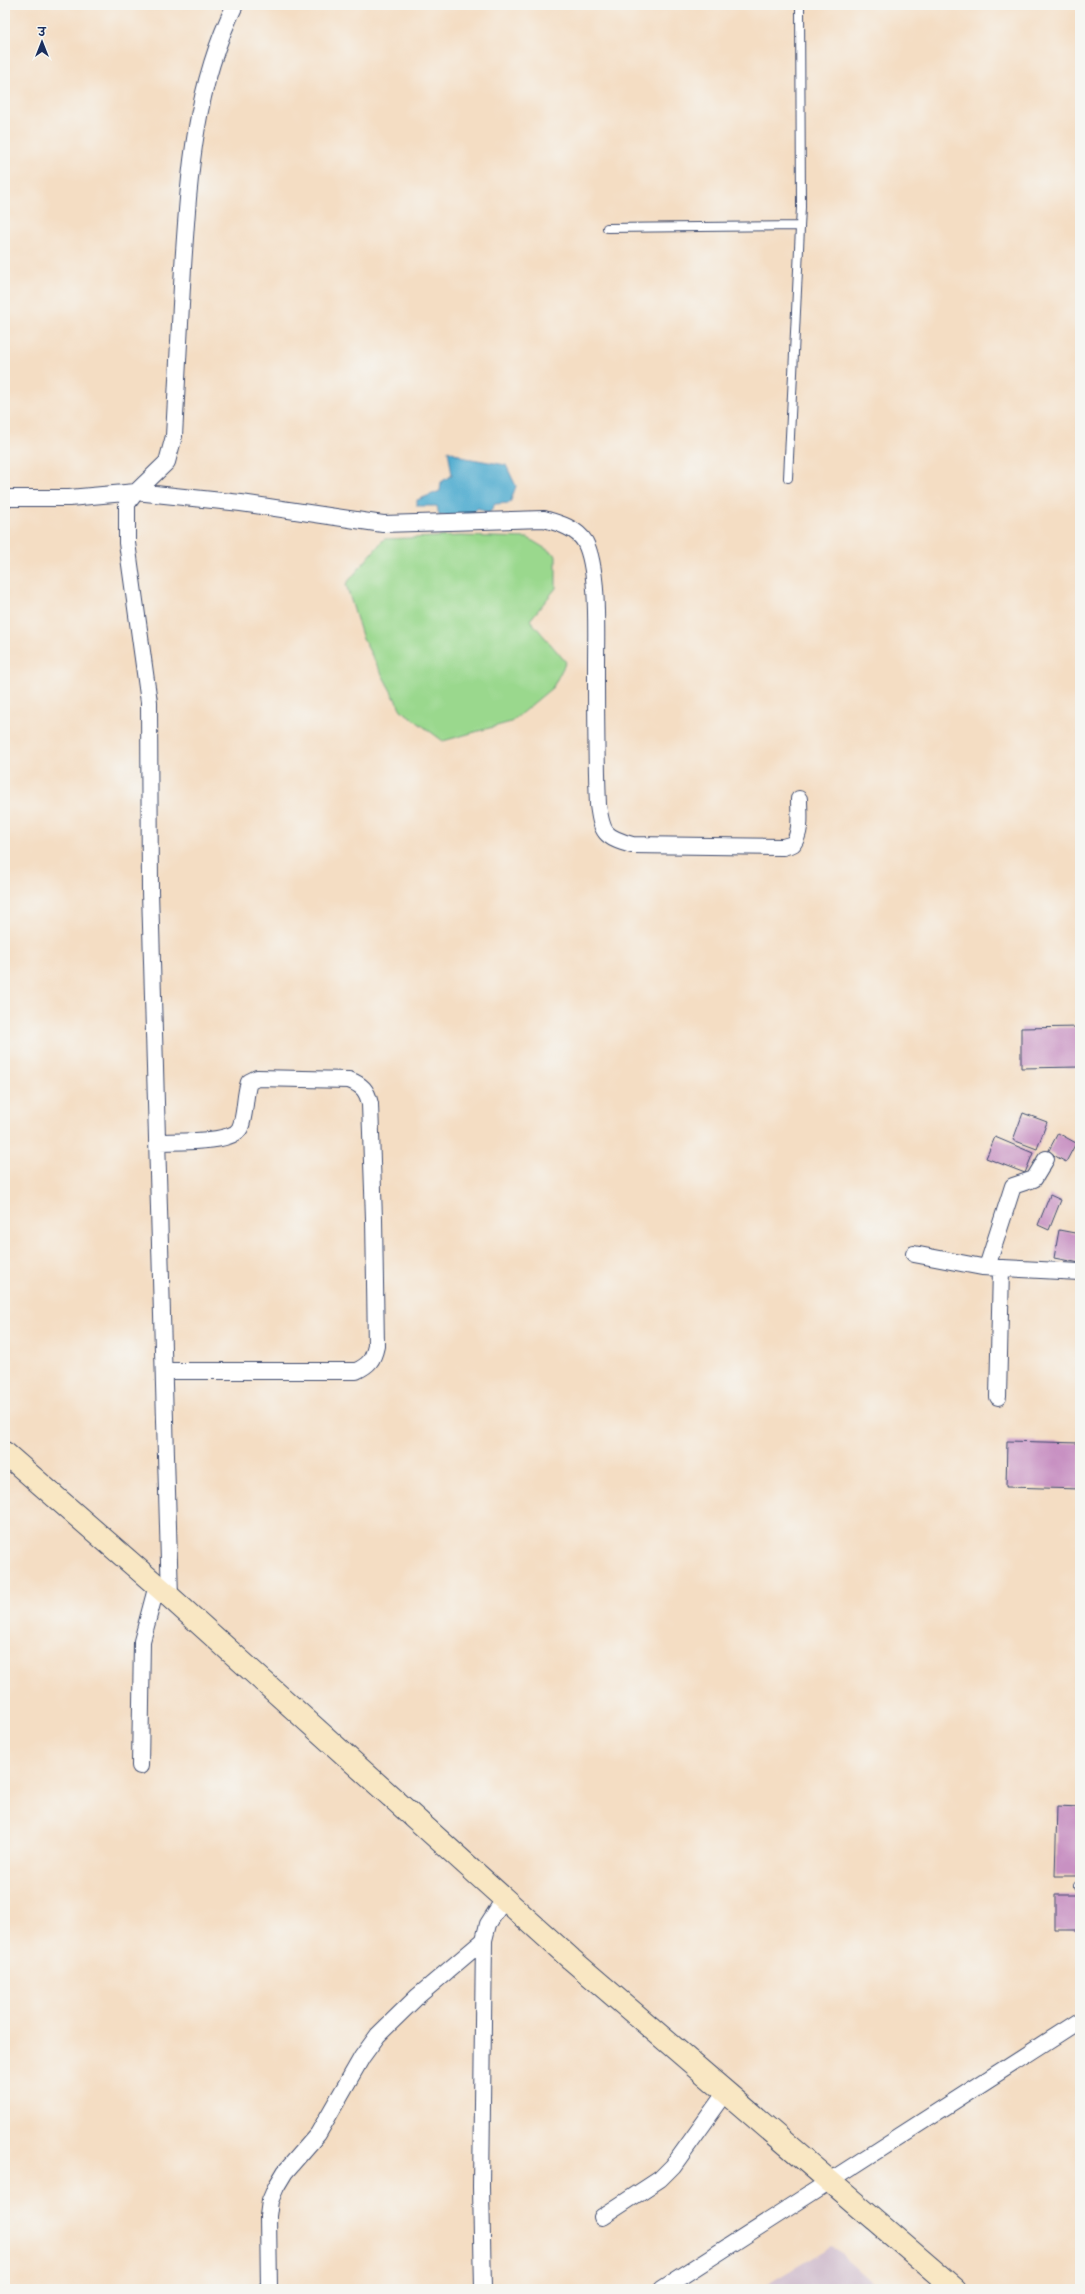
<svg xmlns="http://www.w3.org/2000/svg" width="1085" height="2294" viewBox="0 0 1085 2294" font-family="Sriracha,'Playpen Sans Deva',sans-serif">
<rect width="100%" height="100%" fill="#f6f6f2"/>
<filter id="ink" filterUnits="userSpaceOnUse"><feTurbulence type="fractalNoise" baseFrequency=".025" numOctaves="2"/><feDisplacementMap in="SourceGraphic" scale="8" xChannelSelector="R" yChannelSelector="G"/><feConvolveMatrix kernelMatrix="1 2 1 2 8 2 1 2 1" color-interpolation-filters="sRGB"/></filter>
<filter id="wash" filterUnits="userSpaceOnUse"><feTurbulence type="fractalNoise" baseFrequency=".012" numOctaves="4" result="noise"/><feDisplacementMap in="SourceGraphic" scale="16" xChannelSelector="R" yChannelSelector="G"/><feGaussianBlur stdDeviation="0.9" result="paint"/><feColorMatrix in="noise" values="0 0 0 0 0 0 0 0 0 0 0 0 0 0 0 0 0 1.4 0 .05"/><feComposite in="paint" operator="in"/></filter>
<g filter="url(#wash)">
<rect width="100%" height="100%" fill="#f4ddc3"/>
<path fill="#d0bdcd" d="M832,2246l48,43h-121z"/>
<path fill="#9ad88d" stroke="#5a8476" d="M460,536l68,2 28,17v33l-26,32 36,42 -13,25 -42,35 -68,19 -42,-31 -38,-71 -17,-55 38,-45z"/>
<path fill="#52add0" stroke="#366e97" d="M448,450l18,8 40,7 10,21 -6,17 -15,1 -6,10 -11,-6 -6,6 -33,2 -2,-10h-20v-6l23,-9 1,-9 11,-7z"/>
<g id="blocks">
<path fill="#c891c2" d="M1080,1027v40l-59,1v-40z
M1023,1113l24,9 -10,27 -24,-9z
M1058,1133l18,10 -10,19 -18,-10z
M995,1137l38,16 -8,20 -39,-15z
M1050,1195l11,5 -12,30 -11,-5z
M1059,1230l21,4v29l-26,-5z
M1007,1441l73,2v46l-74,-2z
M1057,1806l23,1v69h-25z
M1055,1895h25v35h-25z"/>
</g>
</g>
<g filter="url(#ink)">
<use href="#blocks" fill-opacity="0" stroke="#3c496d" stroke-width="1"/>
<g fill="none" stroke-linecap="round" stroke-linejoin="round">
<defs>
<path id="lane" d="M607,228l193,-2
M788,478l13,-271 -1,-202
M1078,1886h2"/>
<path id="street" d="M5,498h64l67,-6 105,11 142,21 161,-5c14,4 33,9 41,23 14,27 11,92 11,123 0,47 0,94 2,140 4,28 6,32 34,40l151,2 10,-3c9,-13 6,-30 6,-45
M157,1142c17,-1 75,2 83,-14 6,-14 4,-31 9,-46l8,-4 92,2c13,5 18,10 21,24l4,115 2,127c-3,14 -7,19 -20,25h-192
M914,1254l68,13 98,5
M987,1267l26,-81 21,-7 12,-20
M998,1397l3,-128
M170,1597l-20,-706 -1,-189 -22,-159v-39l9,-12 31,-30 7,-26c3,-57 6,-113 9,-169 6,-90 11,-179 52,-262
M140,1766l2,-125 15,-56
M602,2217l58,-38 13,-13 53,-74
M269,2289l-1,-73 2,-15 6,-14 9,-15 33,-38 44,-77 16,-22 40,-39 66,-56
M483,2289l-2,-102 3,-247 4,-16 16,-25
M662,2289l418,-269"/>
<path id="secondary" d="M5,1453l165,144 401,362 384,330"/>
</defs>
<use href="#lane" stroke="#3c496d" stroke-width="10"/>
<use href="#street" stroke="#3c496d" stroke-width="18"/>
<use href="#secondary" stroke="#3c496d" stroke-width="24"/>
<use href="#lane" stroke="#fff" stroke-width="8"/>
<use href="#street" stroke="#fff" stroke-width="16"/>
<use href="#secondary" stroke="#f9e7c3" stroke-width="22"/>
</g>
</g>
<rect width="1085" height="2294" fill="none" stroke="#f6f6f2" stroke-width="20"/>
<g transform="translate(42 42)" stroke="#f6f6f2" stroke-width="3" paint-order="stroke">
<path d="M0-3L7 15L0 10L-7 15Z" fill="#1b2f5e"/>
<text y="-6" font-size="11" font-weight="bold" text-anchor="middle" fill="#1b2f5e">उ</text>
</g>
</svg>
